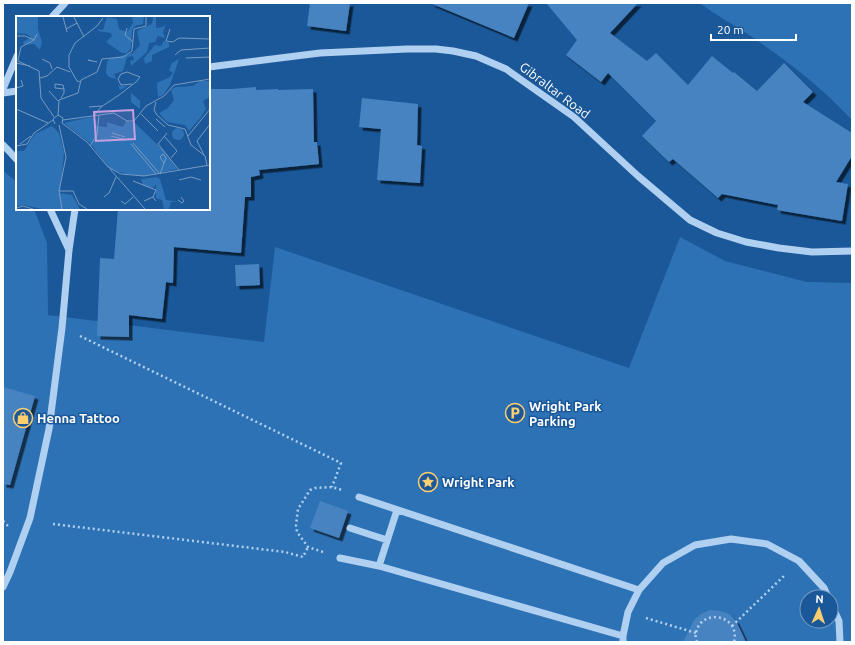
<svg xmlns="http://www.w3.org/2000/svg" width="855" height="645" viewBox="0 0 855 645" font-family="Ubuntu,sans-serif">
<defs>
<filter id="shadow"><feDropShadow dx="3.5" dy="3.5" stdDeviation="0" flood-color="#0009"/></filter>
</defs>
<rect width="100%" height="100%" fill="#1a5899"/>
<path fill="#2e72b6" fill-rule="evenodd" d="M700,3h152v117c-30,-33 -66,-60 -103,-85 -16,-11 -34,-20 -49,-32z
M3,171l14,11v27h17l13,34 1,72 216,27 11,-95 354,121 51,-131 45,24 82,21 45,1v359h-849zM807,597h24v24h-24z"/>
<path fill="#4783c1" filter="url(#shadow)" d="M310,3h40l-4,28 -39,-5z
M430,3h99l-15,35z
M546,3h92l-28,30 37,28 9,-8 32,32 24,-29 21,17 1,-1 23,19 27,-28 29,29 -10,10 49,31v23l-16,26 12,2 -6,37 -65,-11 1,-5 -56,-11 -4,4 -45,-39 -4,3 -27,-26 14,-15 -48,-48 -7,9 -35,-27 11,-15z
M256,87v3l22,-1v1l35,-1 1,53h3l2,22 -60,6 1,5 -9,2v20h-6l-4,56 -67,-6 -1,36 -7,-1 -4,37 -33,-4v22l-32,-1 3,-78 14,1 4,-50h91v-120h23z
M362,98l56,6 -1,41 5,1 -2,37 -43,-3 4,-51 -22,-2z
M259,264l1,21 -24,1 -1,-21z
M3,387l32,9 -25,89 -7,-1z
M320,501l28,10 -9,27 -29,-10z
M710,610l10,1 9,3 7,7 10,21h-63l11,-22 7,-6z"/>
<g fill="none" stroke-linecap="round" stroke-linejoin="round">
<path stroke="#b0d0f1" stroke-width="2.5" stroke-dasharray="2 3" stroke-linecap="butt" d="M80,336l261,127 -9,24
M3,521l5,5
M53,524l232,28 18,5 5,-10
M323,552l-15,-5 -11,-15 -1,-7 2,-16 12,-19 5,-2 17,-1 10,3
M646,618l50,15
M732,626l54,-52
M697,642c-1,-3 -2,-7 -1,-9 5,-26 45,-18 38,9"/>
<path stroke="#b0d0f1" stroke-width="7" d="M52,17l13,-14
M209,67l111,-14 87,-4h29l17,2 23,5 30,13 68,48 64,59 52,44 27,13 29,9 33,6 33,4 40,-1
M3,89l14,-33
M3,93l14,-2
M3,145l6,6 8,9
M50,209l19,41
M359,497l280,93
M350,528l37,12
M340,558l39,8 244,70
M379,566l18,-56
M3,587l7,-15 20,-54 19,-89 13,-101 7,-78 6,-41
M831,604l8,17 1,21
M623,642v-6l5,-24 11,-22 24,-27 32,-18 36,-6 36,5 32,17 25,27 4,9"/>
</g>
<defs>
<symbol id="parking-ring" viewBox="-11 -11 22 22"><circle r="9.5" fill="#1a5899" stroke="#ffcf6f" stroke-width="1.5"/><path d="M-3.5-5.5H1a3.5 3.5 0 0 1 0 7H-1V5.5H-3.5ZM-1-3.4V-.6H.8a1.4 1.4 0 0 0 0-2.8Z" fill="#ffcf6f"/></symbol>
<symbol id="shop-ring" viewBox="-11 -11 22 22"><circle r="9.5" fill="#1a5899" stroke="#ffcf6f" stroke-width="1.5"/><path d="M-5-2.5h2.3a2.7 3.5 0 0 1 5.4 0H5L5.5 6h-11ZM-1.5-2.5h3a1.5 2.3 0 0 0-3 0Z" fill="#ffcf6f"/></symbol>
<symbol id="sight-ring" viewBox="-11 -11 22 22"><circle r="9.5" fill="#1a5899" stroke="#ffcf6f" stroke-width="1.5"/><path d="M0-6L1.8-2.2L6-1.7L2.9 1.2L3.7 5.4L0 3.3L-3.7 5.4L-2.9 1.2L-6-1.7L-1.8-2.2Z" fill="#ffcf6f"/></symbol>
</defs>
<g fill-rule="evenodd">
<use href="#parking-ring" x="504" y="402" width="22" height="22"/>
<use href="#shop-ring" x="12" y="407" width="22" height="22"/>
<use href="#sight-ring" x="417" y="471" width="22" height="22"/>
</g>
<g text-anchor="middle" stroke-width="3" stroke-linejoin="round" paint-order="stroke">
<g font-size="13" fill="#fff" stroke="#1a5899">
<text transform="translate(555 90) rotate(37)" y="5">Gibraltar Road</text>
</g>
<g font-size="13" font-weight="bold" fill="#fff" stroke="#1a5899" text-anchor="start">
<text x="529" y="411">Wright Park<tspan x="529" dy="15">Parking</tspan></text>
<text x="37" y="423">Henna Tattoo</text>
<text x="442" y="487">Wright Park</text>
</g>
</g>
<g transform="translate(16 16)">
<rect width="194" height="194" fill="#1a5899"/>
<path d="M0,1h22v12l4,13 -2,8 -6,-6 -10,1 -1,-3 8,-5 -5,-3 -10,-1zM91,1l10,2 2,10 8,3 6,-9 -1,-6h12l-1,7 -8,2 -3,4 -1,18 -4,5h-5l-16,-11 6,-6 -1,-3 -13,-2v-2l5,1zM137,1h3v11l7,-1 3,-3 -3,8 2,6 -7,-2 -3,6 -6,1 -2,9 -16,14 -1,-5 4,-1 -1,-4 -6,1 -4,14 -9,3 5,12h9l-8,4 -4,-11 -7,-2 -3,-4 1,-11 2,-3 24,-6 7,-8 -3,-14 15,-7zM148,25l5,2v4l-17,8v6l-7,3 -1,-6 11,-13 6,1zM163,43l-9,26 -7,10 -5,2 -1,-14 13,-6 3,-4 -4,-3 3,-7zM184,65h10v16l-7,4 3,8 -5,8 -12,14 -4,-6 -18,-3 -8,-9 9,-5 6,-8 -3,-10 4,-3 18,-1zM115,77l9,8v8l-9,-7zM75,101l5,3 1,6 10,1v-5l16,5 3,-6 9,2 29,28 13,18 -33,7 -18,-2 -17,-6 -19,-25 -26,-20zM36,110l7,7 5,19 -4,41 12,2 8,14h-38l-18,-4 -8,1v-55h8l11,-17zM156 118a6 6 0 1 1 12 0a6 6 0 1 1-12 0ZM141,161l3,2 6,21 12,2h-7l-2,7h-5l-2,-9 -6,-2v-14l-3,4 -10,-2 -2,-7z" fill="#2e72b6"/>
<path fill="none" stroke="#769bc2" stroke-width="1" d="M47,1l4,15M58,1l10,20M111,12l-2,7 8,7M50,13l11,-6M154,13l-4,12 7,1 6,-4 31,1M0,20h9l9,4M159,39l6,-5 29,-2M170,42l24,-1M26,43l8,4 2,6M0,44l23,11 2,27 13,19M2,44l3,-13 13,-7 3,-6M76,45l-4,-1 9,2M0,47l14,3M24,62l7,-2 10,-9 13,5M64,66l-3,-1 -8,-14v-12l6,-12 22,-17 6,-8M0,72l7,-2 -2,-6M33,75l9,10M45,82l3,-5v-4l-1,-4 -8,-1v4l9,1M140,86l-2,8 3,5 11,10 17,4 6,16 14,11 2,9M73,91l13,-1M0,93l32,14M125,98l17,17M42,99l1,-15 19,-7 3,-13 16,-8 5,-13 21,-2 9,-6 2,-22 12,-3v-9M78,100l7,-9 18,-12 17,-13 4,-5 -13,-5 -6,2 -3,5 3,6 11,-1M140,103l9,8M47,104l51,-7 13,8h7l12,-15 18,-10 10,-11 36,-6M46,107l25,19 21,25 13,7 23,2 66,-11M39,108l-2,-5 5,-4 5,3 -1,5M43,109l7,32 -7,34 3,18M96,117l13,4M151,117l-9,11 21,26M95,120l12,3M148,120l13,15 -6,7M172,120l22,-27M117,127l27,31 6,-16 -3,-4 -3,3 4,6M4,128l11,-8M115,128l25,30M0,130l11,-2 7,-11 19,-13M74,130l7,-11 2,-20M188,139l-7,-14 13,-17M94,153l35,40M163,164l12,-3 10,3M117,165l23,9 -3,7M43,175h14l6,13 8,5M88,181l5,-4 7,-16M162,184l4,3 2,-2 -3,-4M105,185l4,3 8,-7M128,185l9,-4 3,4M0,192l7,-2 10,3"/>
<path fill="#c4a0e2" fill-opacity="0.15" stroke="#c4a0e2" stroke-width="2" d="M117,94l2,29 -39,2 -2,-29z"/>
<rect width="194" height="194" fill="none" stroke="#fff" stroke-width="2"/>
</g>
<rect width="855" height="645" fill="none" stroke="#ffffff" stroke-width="8"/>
<g transform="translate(819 609) rotate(3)"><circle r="19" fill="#1a5899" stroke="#769bc2"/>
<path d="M0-3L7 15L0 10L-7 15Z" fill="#ffcf6f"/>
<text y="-6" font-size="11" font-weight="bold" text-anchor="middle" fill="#ffffff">N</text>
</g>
<path d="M711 34v6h85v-6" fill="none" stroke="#ffffff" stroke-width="2"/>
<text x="717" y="34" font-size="12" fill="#ffffff" stroke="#1a5899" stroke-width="3" paint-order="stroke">20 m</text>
</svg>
